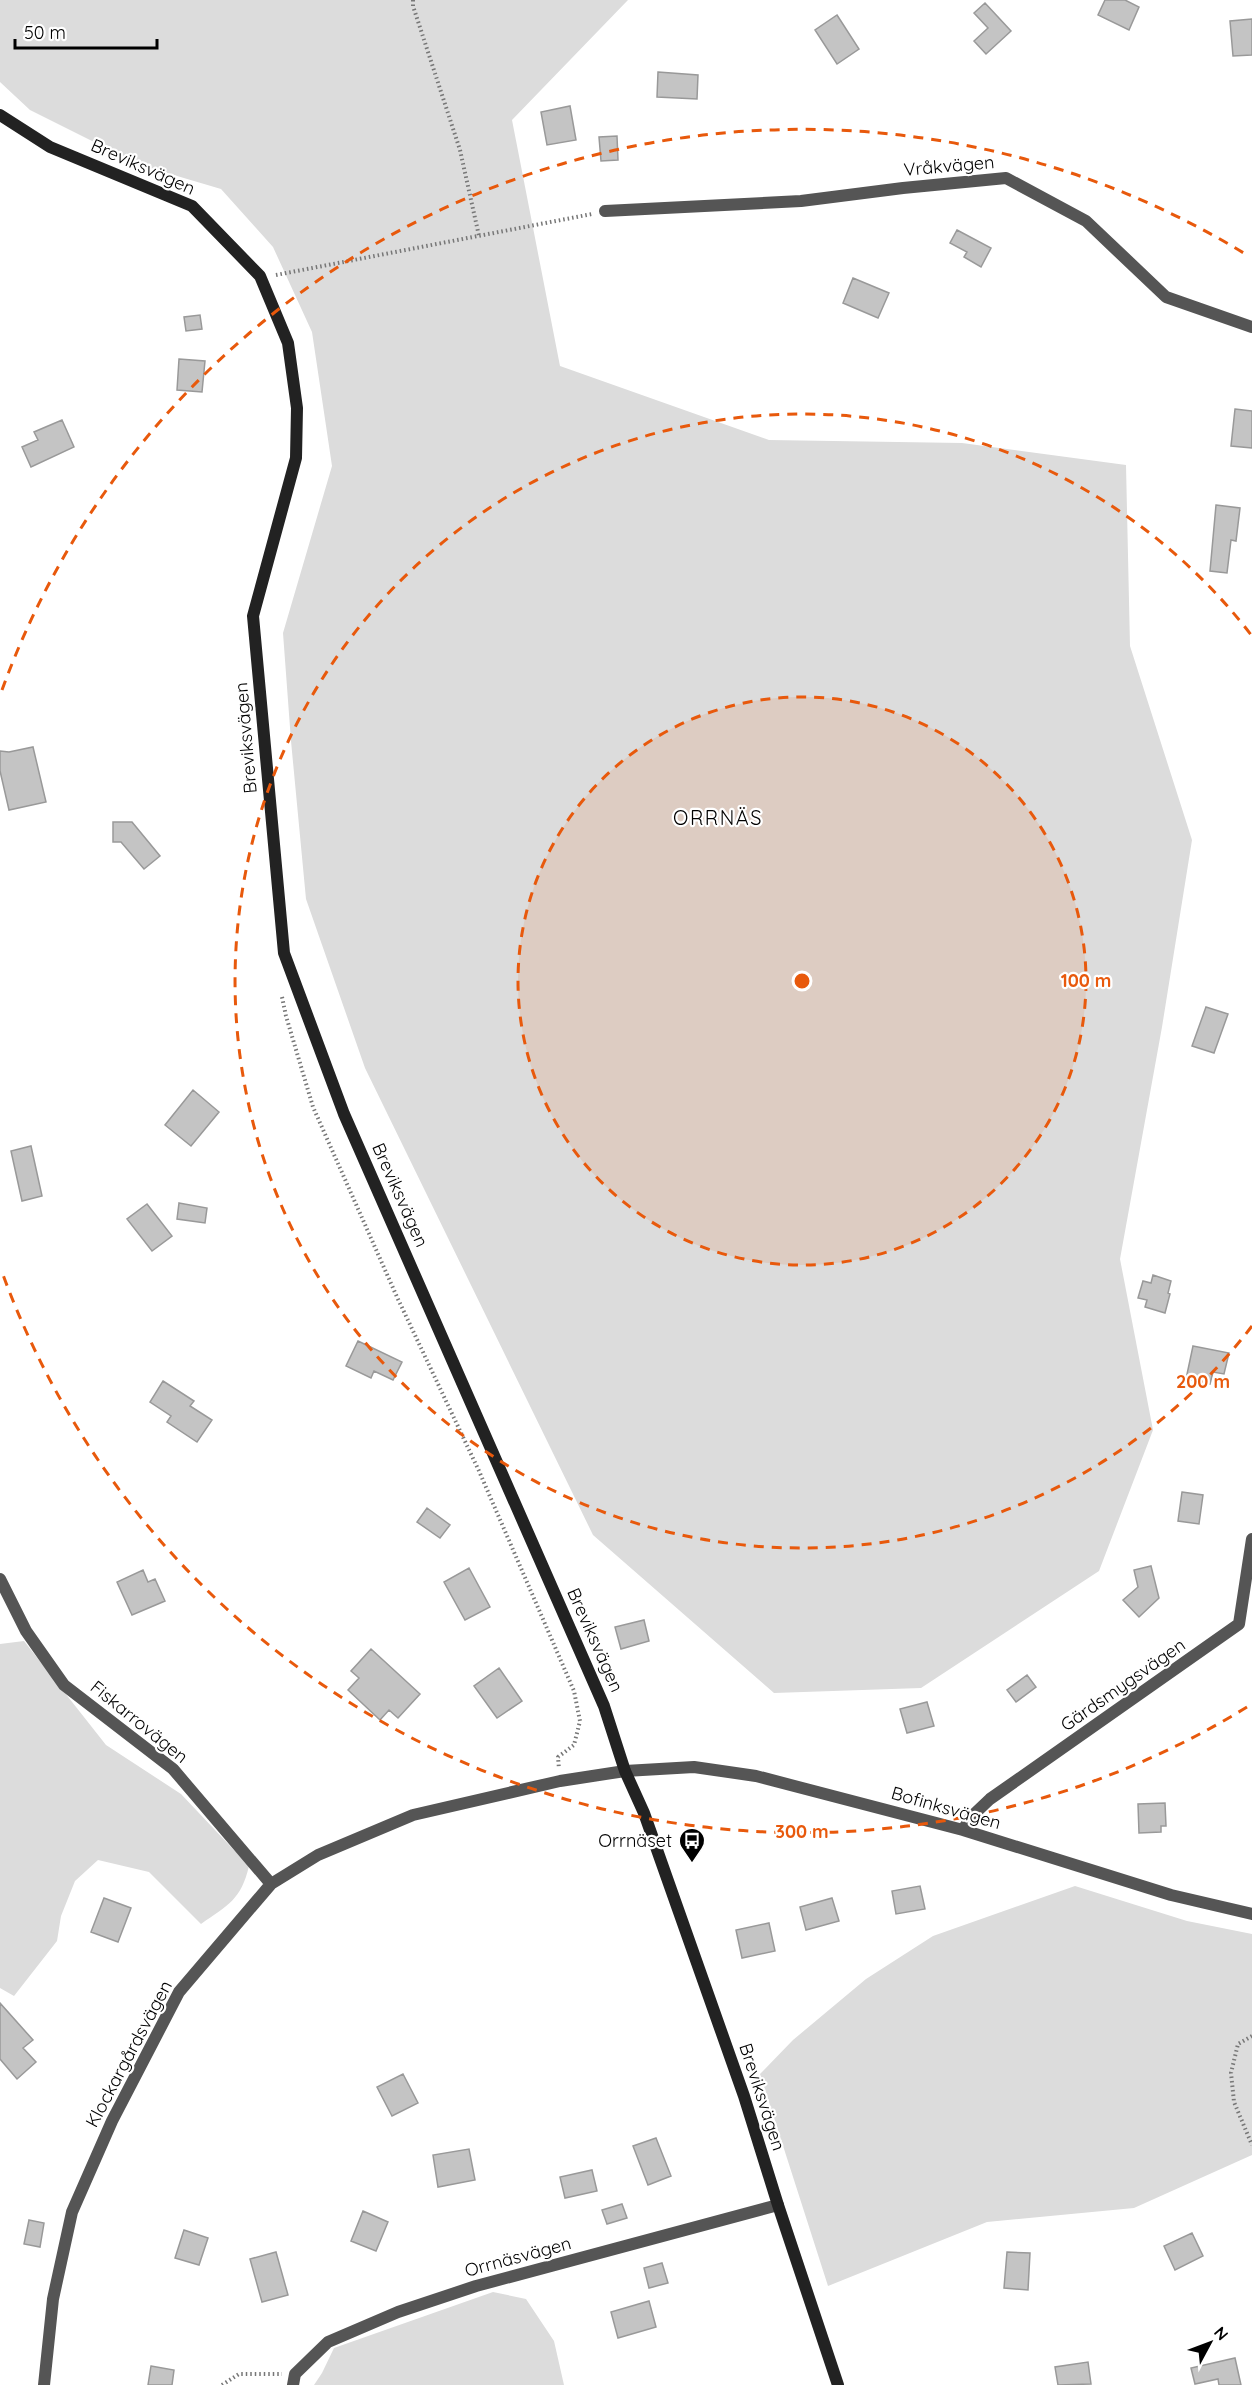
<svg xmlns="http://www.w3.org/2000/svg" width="1252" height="2385" viewBox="0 0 1252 2385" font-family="Quicksand,sans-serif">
<rect width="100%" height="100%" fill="#fff"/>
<path fill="#dcdcdc" d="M0,0h628l-116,120 48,246 209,74 193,3 164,22 4,181 62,194 -30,187 -42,232 33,171 -54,141 -178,117 -147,5 -181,-158 -228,-467 -59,-169 -15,-158 -8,-108 49,-167 -20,-134 -39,-85 -52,-58 -81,-24 -110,-55 -30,-28z
M24,1641l82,104 75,49 68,72c-8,34 -21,39 -48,58l-52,-52 -51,-12 -23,21 -14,35 -4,25 -43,55 -14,-8v-344z
M1075,1886l112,35 65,13v221l-118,53 -147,14 -159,64 -68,-212 33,-34 73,-61 67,-43z
M493,2292l33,7 28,42 10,44h-250l8,-12 12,-25z"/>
<path fill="#c4c4c4" stroke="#999" stroke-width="1.5" d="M1105,0h20l14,7 -10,23 -31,-15z
M985,3l26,28 -25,23 -12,-13 14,-13 -14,-15z
M837,15l22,34 -22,15 -22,-34z
M1252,19v36l-19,1 -3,-35z
M658,72l40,3 -1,24 -40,-2z
M570,106l6,34 -29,5 -6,-33z
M617,136l1,24 -17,1 -2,-24z
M957,230l34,18 -10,19 -17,-10 3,-5 -17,-9z
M853,278l36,15 -11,25 -35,-15z
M200,315l2,14 -16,2 -2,-14z
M179,359l26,2 -3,31 -25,-2z
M1235,409l17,2v37l-21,-2z
M62,420l12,27 -43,20 -9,-20 16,-7 -4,-8z
M1216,505l24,3 -4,33 -5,-1 -4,33 -17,-2z
M33,747l13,55 -37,8 -9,-39v-20l9,1z
M113,822h19l28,34 -16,13 -23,-27h-8z
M1206,1007l22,7 -14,39 -22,-7z
M193,1090l26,22 -28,34 -26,-21z
M31,1146l11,50 -20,5 -11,-50z
M179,1203l28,5 -2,15 -28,-4z
M147,1204l25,32 -20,15 -25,-32z
M1153,1275l18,6 -3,12 2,1 -5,19 -20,-6 2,-7 -9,-2 5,-17 8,2z
M358,1341l44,21 -9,18 -19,-9 -3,7 -25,-12z
M1193,1346l36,7 -5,21 -11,-2 -3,12 -24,-5z
M163,1381l31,20 -4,5 22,14 -15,22 -30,-20 4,-6 -21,-14z
M1182,1492l21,3 -4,29 -21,-3z
M427,1508l23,17 -10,13 -23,-16z
M1151,1566l8,32 -20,19 -16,-17 15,-13 -4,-17z
M469,1568l21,39 -25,13 -21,-38z
M143,1570l5,12 7,-3 10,22 -33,14 -15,-33z
M644,1620l5,21 -28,8 -6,-22z
M371,1649l49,45 -22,24 -9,-8 -9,10 -32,-30 11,-12 -8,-7z
M499,1668l23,33 -25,17 -23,-32z
M1027,1675l9,12 -20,15 -9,-12z
M927,1702l7,24 -27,7 -7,-24z
M1165,1803l1,23h-5v6l-22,1 -1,-29z
M920,1886l5,23 -29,5 -4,-23z
M104,1898l27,10 -13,34 -27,-10z
M832,1898l7,23 -33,9 -6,-23z
M769,1923l6,28 -33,7 -6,-28z
M0,2003l33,37 -10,8 13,14 -19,17 -17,-20z
M403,2074l15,29 -26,13 -15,-29z
M656,2138l15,38 -23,9 -15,-39z
M469,2149l6,31 -37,7 -5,-32z
M592,2170l5,21 -32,7 -5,-21z
M622,2204l5,14 -20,6 -5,-14z
M363,2211l25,11 -12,29 -25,-10z
M29,2220l15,3 -4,24 -16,-3z
M184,2230l24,8 -9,27 -24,-7z
M1192,2233l11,23 -28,14 -11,-24z
M276,2252l12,43 -26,7 -12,-43z
M1007,2252l23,1 -2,37 -24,-2z
M662,2263l6,20 -19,5 -5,-20z
M649,2301l7,26 -38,11 -7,-26z
M1235,2358l6,27h-22l-1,-6 -23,5 -4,-16z
M1088,2362l3,22 -33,1 -3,-18z
M151,2366l23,4 -2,15h-24z"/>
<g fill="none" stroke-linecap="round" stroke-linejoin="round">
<path stroke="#777" stroke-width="4" stroke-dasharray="1.5 3" stroke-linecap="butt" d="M413,0v6l47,144 19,86
M276,275l316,-61
M282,997l4,19 27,91 84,190 82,174 95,220 6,30 -6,24 -16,12 1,12
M1252,2036l-14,8 -7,29 3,29 18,43
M222,2385l17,-11h43"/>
<path stroke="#555" stroke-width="12" d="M605,211l196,-10 102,-13 103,-10 80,43 80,76 86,30
M0,1579l26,52 38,54 109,84 98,115
M963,1830l8,-13 19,-18 249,-175 13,-85
M44,2385l9,-86 19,-87 40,-91 67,-129 92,-108 47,-29 95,-40 147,-34 65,-10 69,-4 62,9 207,54 208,65 81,19
M293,2385l2,-11 33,-32 70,-30 78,-26 302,-81"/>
<path stroke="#222" stroke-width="12" d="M0,115l50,32 142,59 68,70 28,67 9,65 -1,50 -43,158 31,337 60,161 260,592 21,65 19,42 100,283 34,109 60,180"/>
</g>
<circle cx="802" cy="981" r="284" fill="#e8590c" fill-opacity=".12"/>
<g fill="none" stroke="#e8590c" stroke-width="3" stroke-dasharray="10 8">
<circle cx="802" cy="981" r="284"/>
<path d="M1252 1326A567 567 0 1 1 1252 636"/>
<path d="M1247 1707A851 851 0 0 1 2 1272M2 690A851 851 0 0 1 1247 255"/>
</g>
<defs>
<symbol id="bus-pin" viewBox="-11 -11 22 30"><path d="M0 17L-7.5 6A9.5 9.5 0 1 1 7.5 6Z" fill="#000" stroke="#fff"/><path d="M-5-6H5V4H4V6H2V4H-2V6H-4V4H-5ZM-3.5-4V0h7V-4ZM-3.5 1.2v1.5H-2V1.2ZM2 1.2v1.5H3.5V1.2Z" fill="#fff"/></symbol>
</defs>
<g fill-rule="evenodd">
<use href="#bus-pin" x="677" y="1826" width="30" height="40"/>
</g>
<g text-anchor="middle" stroke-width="4.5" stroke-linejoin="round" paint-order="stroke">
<g font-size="18" fill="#000" stroke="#fff">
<text transform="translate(949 166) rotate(-5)" y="6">Vråkvägen</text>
<text transform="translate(143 167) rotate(24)" y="6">Breviksvägen</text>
<text transform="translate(246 738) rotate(-95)" y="6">Breviksvägen</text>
<text transform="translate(400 1195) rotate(66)" y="6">Breviksvägen</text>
<text transform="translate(595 1640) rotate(66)" y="6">Breviksvägen</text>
<text transform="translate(1123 1685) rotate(-35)" y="6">Gärdsmygsvägen</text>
<text transform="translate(139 1722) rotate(39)" y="6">Fiskarrovägen</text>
<text transform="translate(946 1808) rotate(16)" y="6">Bofinksvägen</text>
<text transform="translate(129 2054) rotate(-62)" y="6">Klockargårdsvägen</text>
<text transform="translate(762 2097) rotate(72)" y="6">Breviksvägen</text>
<text transform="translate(518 2257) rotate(-15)" y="6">Orrnäsvägen</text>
</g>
<g font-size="18" fill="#000" stroke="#fff" text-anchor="end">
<text x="672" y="1847">Orrnäset</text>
</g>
<g font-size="20" letter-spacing="1.5" fill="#000" stroke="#fff">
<text x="718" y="825">ORRNÄS</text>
</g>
</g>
<circle cx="802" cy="981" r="9" fill="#e8590c" stroke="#fff" stroke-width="3"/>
<g font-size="18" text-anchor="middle" font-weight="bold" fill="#e8590c" stroke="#fff" stroke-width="4.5" stroke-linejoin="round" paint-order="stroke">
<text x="1086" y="987">100 m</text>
<text x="1203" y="1388">200 m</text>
<text x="802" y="1838">300 m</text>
</g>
<g transform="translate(1210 2343) rotate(49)" stroke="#ffffff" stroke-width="4.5" paint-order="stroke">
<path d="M0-4.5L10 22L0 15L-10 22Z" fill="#000000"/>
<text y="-9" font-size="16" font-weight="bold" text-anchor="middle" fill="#000000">N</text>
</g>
<path d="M15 39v9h142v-9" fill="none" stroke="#000000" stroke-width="3"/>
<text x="24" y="39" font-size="18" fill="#000000" stroke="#ffffff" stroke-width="4.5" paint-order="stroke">50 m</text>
</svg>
